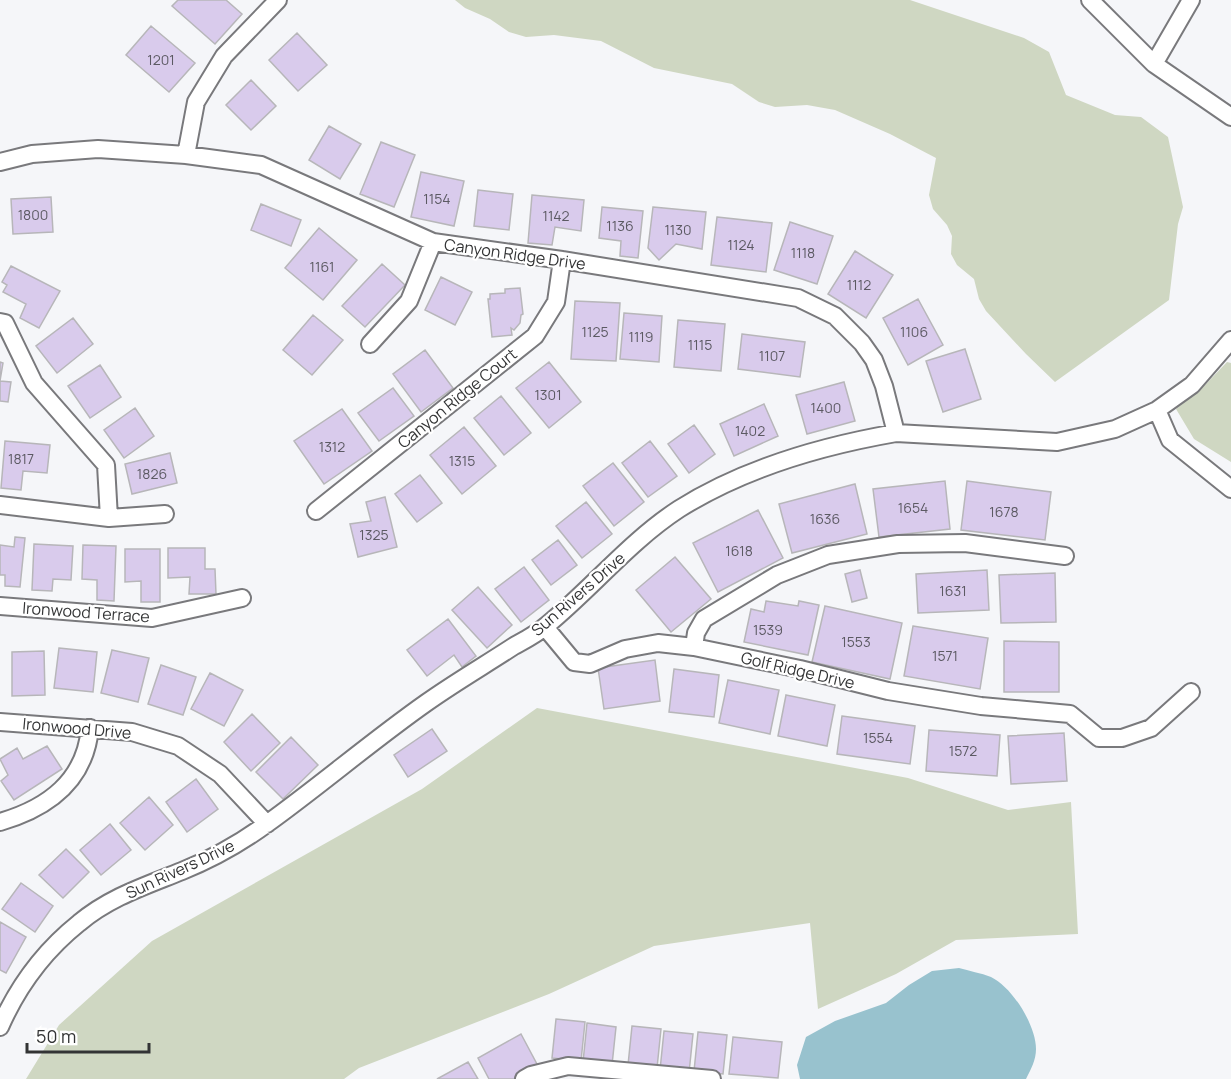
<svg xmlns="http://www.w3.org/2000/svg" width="1231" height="1079" viewBox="0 0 1231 1079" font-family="Manrope,sans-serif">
<rect width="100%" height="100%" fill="#f5f6f9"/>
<path fill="#cfd7c2" d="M455,0h455l114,38 25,14 17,43 49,20 26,2 27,20 15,70 -5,17 -9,76 -114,82 -29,-28 -40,-43 -7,-12 -5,-20 -17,-14 -6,-11 1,-18 -5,-11 -14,-16 -4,-14 7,-37 -46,-24 -55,-24 -28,-5 -32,2 -16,-5 -27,-18 -78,-16 -53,-27 -47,-6 -28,2 -17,-5 -19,-13 -25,-11z
M1227,362l4,1v99l-37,-23 -18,-30 29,-24z
M537,708l371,70 100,32 63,-8 7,132 -122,6 -60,34 -78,35 -8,-86 -156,23 -105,48 -190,74 -15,11h-318l33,-54 93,-84 270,-152z"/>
<path fill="#98c2ce" d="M959,968c10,3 22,5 32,9 21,10 45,48 45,72 0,11 -5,20 -10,30h-226l-3,-14 9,-28 29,-16 51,-18 23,-18 23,-14z"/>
<path fill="#d9cbec" stroke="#b7b6b9" stroke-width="1.5" d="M178,0h48l16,14 -27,30 -43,-38z
M151,26l44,37 -26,29 -43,-37z
M297,33l30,32 -29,26 -29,-31z
M251,80l25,26 -25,24 -25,-25z
M329,126l32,18 -21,35 -31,-19z
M381,142l34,13 -21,52 -34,-13z
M421,172l43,9 -10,45 -43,-9z
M478,190l35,4 -4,36 -35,-4z
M532,195l52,5 -3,31 -26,-4 -3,18 -24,-2z
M51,197l2,35 -40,2 -2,-35z
M261,204l40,16 -10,26 -40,-16z
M602,207l41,4 -5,47 -18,-2 1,-15 -22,-3z
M653,207l53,5 -4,37 -26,-5 -17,16 -11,-12z
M717,217l55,6 -6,49 -55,-7z
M790,222l43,14 -16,48 -43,-14z
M319,228l38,32 -34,40 -38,-32z
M855,251l38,24 -27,43 -38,-24z
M382,264l23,21 -40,42 -23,-21z
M11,266l49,25 -21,37 -19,-10 6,-14 -23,-12 4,-7 -5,-3z
M441,277l31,15 -17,33 -30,-15z
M520,288l3,26 -2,1 -1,8 -6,7 -3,-2 1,7 -20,2 -4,-38h2v-5l15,-1v-4z
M918,299l25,46 -35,20 -25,-47z
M575,301l45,2 -4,58 -45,-2z
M624,313l38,3 -3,46 -39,-3z
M313,315l30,25 -31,35 -29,-25z
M73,318l20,26 -36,29 -21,-27z
M678,320l47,4 -4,47 -47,-4z
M742,334l63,8 -5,35 -62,-8z
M965,349l16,50 -38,13 -17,-51z
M425,350l28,38 -32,24 -28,-38z
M0,362l3,1 -3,18 11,1 -3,20 -8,-1z
M549,362l32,40 -32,26 -33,-40z
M100,365l21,32 -31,21 -22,-32z
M844,382l11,39 -48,13 -11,-39z
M393,388l21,28 -35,25 -21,-28z
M501,396l30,37 -27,22 -30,-37z
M764,404l14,32 -44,20 -14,-32z
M135,408l19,28 -30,22 -20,-28z
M342,409l30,42 -48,33 -30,-43z
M694,425l21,29 -26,19 -21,-29z
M464,427l32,39 -34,28 -32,-39z
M5,441l45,4 -3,28 -24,-2 -2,19 -20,-2z
M650,441l27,35 -29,21 -26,-34z
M170,453l7,30 -45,11 -7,-30z
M613,463l31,39 -30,24 -31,-40z
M420,475l22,28 -25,19 -22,-28z
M945,481l5,48 -71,8 -6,-48z
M967,481l84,11 -6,48 -84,-10z
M855,484l12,50 -75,19 -13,-49z
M385,497l12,50 -39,10 -8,-33 21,-3 -5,-19z
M586,502l26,32 -30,24 -26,-32z
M758,510l25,48 -65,34 -25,-49z
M15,537l10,1 -5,49 -15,-1v-11h-5v-30l14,2z
M558,540l19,25 -26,20 -19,-25z
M34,544l39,2 -2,34 -18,-1 -1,12 -20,-1z
M83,545l33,1 -2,55 -17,-1v-20l-15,-1z
M168,548h37v21h10l1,25h-27l1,-17 -22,1z
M125,549h35v53h-19v-21l-16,1z
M675,557l36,42 -40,33 -35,-42z
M524,567l25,33 -28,22 -26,-33z
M860,570l7,28 -15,4 -7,-28z
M987,570l2,40 -71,3 -2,-39z
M1055,573l1,49 -55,1 -2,-48z
M478,587l34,38 -25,23 -35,-38z
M766,601l32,5 1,-5 20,4 -11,50 -64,-13 7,-33 13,3z
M825,606l77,17 -12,56 -78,-17z
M448,619l28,37 -14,11 -8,-12 -27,21 -20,-26z
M913,626l75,12 -8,51 -76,-13z
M1004,641l55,1v50h-55z
M59,648l38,4 -4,40 -39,-4z
M112,650l37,8 -11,44 -37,-9z
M44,651l1,44 -33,1v-44z
M655,660l5,41 -56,8 -6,-41z
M161,665l35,12 -13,38 -35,-11z
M674,669l45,6 -5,42 -45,-5z
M210,673l33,17 -19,36 -33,-17z
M728,680l51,10 -9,44 -51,-11z
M786,695l49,10 -8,41 -49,-10z
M252,714l28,29 -29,28 -27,-29z
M842,716l73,10 -5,38 -73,-10z
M432,729l15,22 -39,26 -14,-22z
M929,730l71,5 -3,41 -71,-5z
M1064,733l3,48 -56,3 -3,-48z
M291,737l27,28 -35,34 -27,-27z
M47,746l15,23 -48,31 -13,-19 7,-6 -8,-16 17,-11 6,11z
M196,779l22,30 -31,23 -21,-30z
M149,797l24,28 -28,25 -25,-27z
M110,824l21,26 -30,25 -21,-25z
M66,849l23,23 -26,26 -24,-23z
M21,883l32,23 -18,26 -33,-23z
M0,922l26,15 -20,36 -6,-3z
M556,1019l29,3 -4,39 -29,-3z
M587,1023l29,4 -4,38 -29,-3z
M632,1026l29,3 -4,39 -29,-3z
M664,1031l29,3 -4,39 -29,-3z
M698,1032l29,3 -4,39 -29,-3z
M521,1034l17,32 -23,13h-26l-11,-21z
M733,1037l49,5 -4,36 -49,-4z
M468,1062l10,17h-41z"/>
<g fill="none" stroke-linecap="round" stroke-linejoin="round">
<defs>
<path id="minor" d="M1090,0l64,64 77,53
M1154,64l37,-64
M186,155l10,-53 28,-46 54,-56
M0,162l32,-8 66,-5 88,6 75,10 172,77 129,18 236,38 37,18 27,27 12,17 10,26 12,47
M0,322l5,1 29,60 72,82 3,53 -109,-13
M370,344l39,-43 24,-59
M1157,410l13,30 61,49
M316,511l219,-175 21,-34 6,-42
M109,518l56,-4
M0,606l152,12 90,-20
M545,627l29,35 16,2 35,-15 33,-6 36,4 106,22 88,22 93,15 89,8 29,24h23l29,-10 40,-36
M694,647l2,-14 8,-14 73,-44 51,-20 70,-11 67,-1 100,13
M0,722l132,10 46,14 42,28 47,50
M0,822c48,-14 85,-41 90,-94
M0,1027c18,-41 44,-76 79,-104 31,-26 66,-37 103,-52 30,-12 60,-29 86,-48 54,-39 104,-82 158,-120 28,-20 59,-38 88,-57 11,-6 23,-12 33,-21 45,-37 83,-84 132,-116 65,-41 142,-63 217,-76l161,9 58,-13 42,-19 35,-25 39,-45
M524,1079l7,-4 37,-9 144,13"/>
</defs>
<use href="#minor" stroke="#79797c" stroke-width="20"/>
<use href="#minor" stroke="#fff" stroke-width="16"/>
</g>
<g text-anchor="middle" stroke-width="4.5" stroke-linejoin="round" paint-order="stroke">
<g font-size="14" fill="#5c5a63">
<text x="161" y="65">1201</text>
<text x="437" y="204">1154</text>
<text x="33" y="220">1800</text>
<text x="556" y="221">1142</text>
<text x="620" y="231">1136</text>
<text x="678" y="235">1130</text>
<text x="741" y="250">1124</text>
<text x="803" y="258">1118</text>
<text x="322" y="272">1161</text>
<text x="859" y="290">1112</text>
<text x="595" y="337">1125</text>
<text x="914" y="337">1106</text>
<text x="641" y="342">1119</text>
<text x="700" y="350">1115</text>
<text x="772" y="361">1107</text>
<text x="548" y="400">1301</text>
<text x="826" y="413">1400</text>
<text x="750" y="436">1402</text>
<text x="332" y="452">1312</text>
<text x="21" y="464">1817</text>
<text x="462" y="466">1315</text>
<text x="152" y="479">1826</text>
<text x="913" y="513">1654</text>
<text x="1004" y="517">1678</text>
<text x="825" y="524">1636</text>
<text x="374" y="540">1325</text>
<text x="739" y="556">1618</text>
<text x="953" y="596">1631</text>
<text x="768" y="635">1539</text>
<text x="856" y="647">1553</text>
<text x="945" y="661">1571</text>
<text x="878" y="743">1554</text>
<text x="963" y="756">1572</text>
</g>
<g font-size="16" fill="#333435" stroke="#fff">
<text transform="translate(515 254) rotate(8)" y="6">Canyon Ridge Drive</text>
<text transform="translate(457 398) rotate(-39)" y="6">Canyon Ridge Court</text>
<text transform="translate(578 594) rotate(-41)" y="6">Sun Rivers Drive</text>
<text transform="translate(86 612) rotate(4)" y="6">Ironwood Terrace</text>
<text transform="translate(798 670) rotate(13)" y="6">Golf Ridge Drive</text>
<text transform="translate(77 728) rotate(5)" y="6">Ironwood Drive</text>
<text transform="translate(180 869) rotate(-25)" y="6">Sun Rivers Drive</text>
</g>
</g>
<path d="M27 1043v9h122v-9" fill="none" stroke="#333435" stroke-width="3"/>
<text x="36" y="1043" font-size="18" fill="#333435" stroke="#ffffff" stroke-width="4.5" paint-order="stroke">50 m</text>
</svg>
